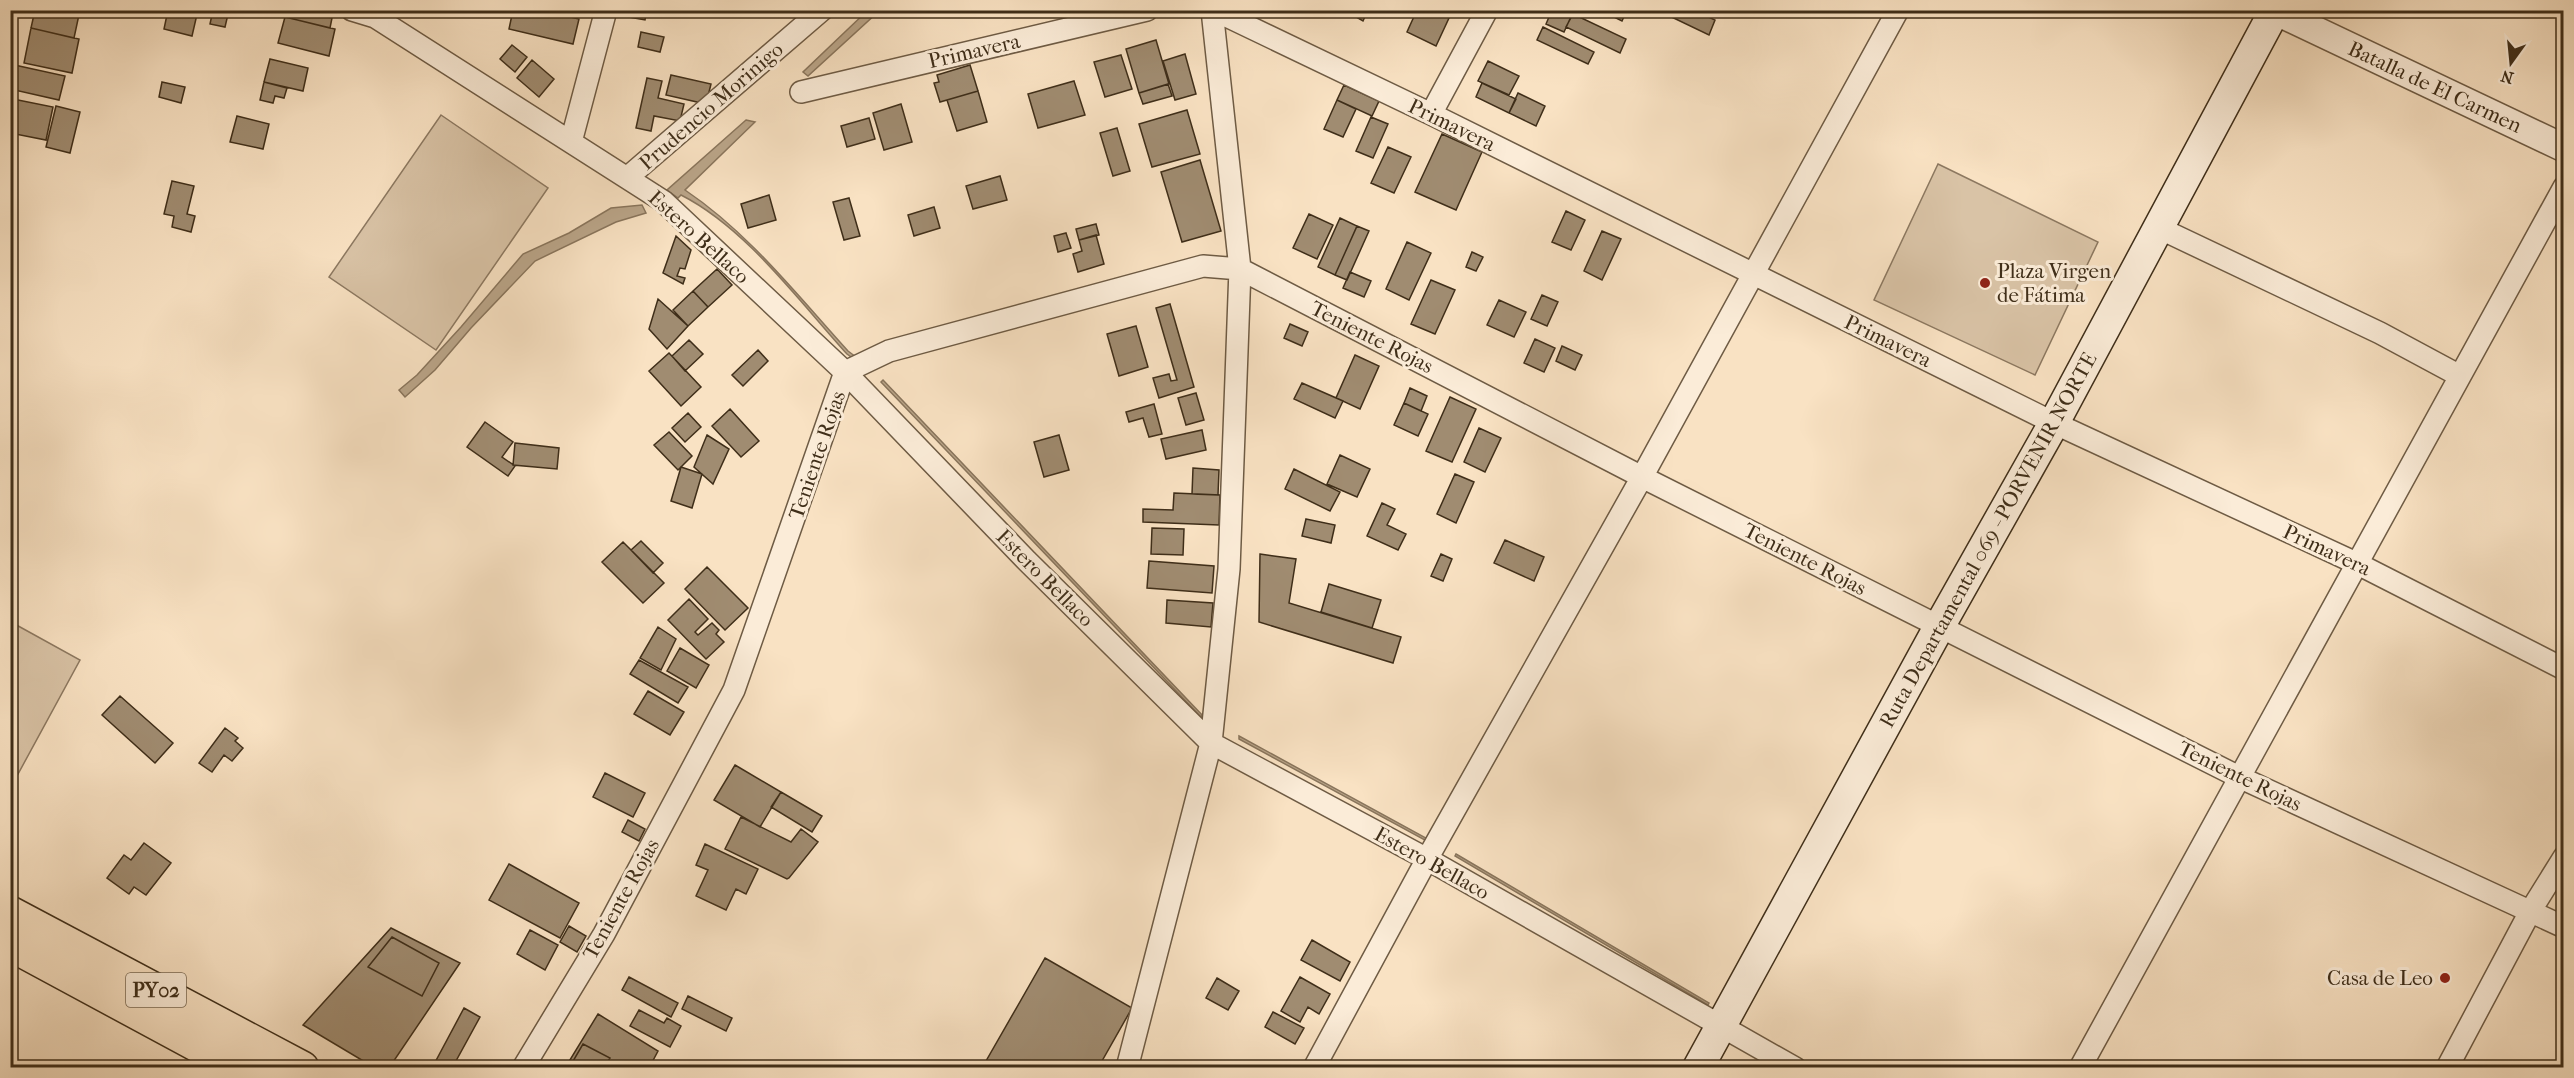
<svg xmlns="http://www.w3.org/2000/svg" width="2574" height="1078" viewBox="0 0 2574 1078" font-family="'IM FELL French Canon',serif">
<rect width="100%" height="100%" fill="#f9e2c3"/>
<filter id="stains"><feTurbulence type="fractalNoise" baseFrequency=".00333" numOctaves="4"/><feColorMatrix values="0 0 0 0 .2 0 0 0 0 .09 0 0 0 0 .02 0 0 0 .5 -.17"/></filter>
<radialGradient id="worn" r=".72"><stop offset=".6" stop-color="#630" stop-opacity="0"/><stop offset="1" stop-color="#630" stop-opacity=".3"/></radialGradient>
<path fill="#d9c3a6" stroke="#8c7860" stroke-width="1.5" d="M441,115l107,73 -112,162 -107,-73z
M1938,164l160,78 -63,133 -161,-75z
M11,622l69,38 -69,127z"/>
<path fill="#baa589" stroke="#89755c" stroke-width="1.5" d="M868,10l11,1 -71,65 -5,-4z
M746,120l9,2 -70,68c64,43 112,105 163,161l12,9 -2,2 -11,-8c-49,-54 -101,-126 -166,-159l-3,3 -11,-8z
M642,205l4,8 -30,9 -81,39 -64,67 -36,42 -30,27 -6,-7 18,-15 44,-48 62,-73 46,-21 42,-25z
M883,380l319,335 -1,2 -320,-335z
M1239,736l196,107 -1,2 -195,-106z
M1456,854l253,149 -1,2 -253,-149z"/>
<path fill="#a08c71" stroke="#3f2e19" stroke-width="1.5" d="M35,10h45l-6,28 -43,-10z
M168,10h30l-6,26 -28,-7z
M213,10h16l-4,17 -15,-3z
M286,10h17l29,8 -2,10 -45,-11z
M513,10h28l38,9 -6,25 -64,-15z
M629,10h18l-2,10 -17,-3z
M1344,10h24l-5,11z
M1417,10h17l15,8 -13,28 -29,-14z
M1552,10h22l-10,22 -18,-8z
M1600,10h27l-5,11z
M1657,10h37l21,10 -6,15z
M1573,14l53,25 -6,14 -54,-26z
M285,17l50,12 -6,27 -51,-13z
M1543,27l51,25 -6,12 -51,-24z
M31,28l48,11 -7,34 -48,-10z
M641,32l23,5 -4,15 -22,-5z
M1156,40l13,44 -30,9 -13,-44z
M512,45l15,12 -12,15 -15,-13z
M1185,54l11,40 -21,6 -12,-39z
M1121,55l11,34 -27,8 -11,-35z
M270,59l38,9 -5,23 -39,-9z
M532,60l22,19 -15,18 -22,-19z
M1488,61l31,15 -10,19 -31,-14z
M10,64l55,12 -6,24 -49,-11z
M970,65l8,26 -38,11 -6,-19 5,-1 -2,-7z
M671,75l40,9 -5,20 -40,-9z
M647,78l15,3 -4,17 26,6 -4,17 -26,-5 -3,15 -15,-3z
M1074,81l11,34 -47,13 -10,-34z
M162,82l23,5 -4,16 -22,-6z
M264,82l23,6 -3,10 -9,-2 -2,7 -13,-3z
M1482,83l34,16 -7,14 -33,-16z
M1168,84l4,12 -29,8 -4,-11z
M1344,85l35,16 -7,15 -35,-16z
M978,91l9,31 -30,9 -10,-31z
M1518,93l27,13 -9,20 -27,-13z
M13,99l40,8 -7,33 -36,-7z
M1337,100l19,9 -13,28 -19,-8z
M901,104l11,38 -28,8 -11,-37z
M56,106l24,6 -10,41 -24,-6z
M1187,110l13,44 -48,13 -13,-43z
M237,116l32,8 -6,25 -33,-7z
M1371,117l17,7 -15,34 -17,-7z
M869,118l6,21 -28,8 -6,-21z
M1117,128l13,43 -17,5 -13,-43z
M1442,134l40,18 -26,58 -41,-18z
M1388,147l23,10 -17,36 -23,-10z
M1200,160l21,71 -39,11 -21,-70z
M1000,176l7,24 -34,9 -7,-23z
M172,181l22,5 -7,28 8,2 -4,16 -19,-5 2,-11 -10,-2z
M769,195l7,25 -28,8 -7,-24z
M849,198l11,38 -16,4 -11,-38z
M934,207l6,21 -26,8 -6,-21z
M1566,211l19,9 -14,30 -19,-8z
M1309,214l24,11 -16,34 -24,-11z
M1340,218l17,8 -22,49 -17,-8z
M1096,224l3,11 -20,5 -3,-11z
M1357,226l12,5 -22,49 -12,-5z
M1602,231l19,8 -19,41 -18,-9z
M1066,233l5,15 -13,4 -4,-16z
M1096,235l8,29 -26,8 -5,-18 9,-3 -3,-11z
M676,236l15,14 -6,19 -5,-1 -3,8 8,2 -2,6 -20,-11z
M1407,242l24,11 -22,47 -23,-11z
M1472,252l11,5 -7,14 -10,-4z
M717,269l15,16 -24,22 -15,-16z
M1350,272l21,9 -7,16 -21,-9z
M1431,280l24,10 -20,44 -24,-10z
M693,291l15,16 -20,19 -15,-16z
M1542,295l16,7 -11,24 -16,-7z
M658,299l30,27 -21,23 -18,-20z
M1499,300l27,12 -12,25 -27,-12z
M1170,304l24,83 -35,11 -6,-20 16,-4 2,7 6,-1 -21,-72z
M1290,324l18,8 -6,14 -18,-8z
M1136,326l12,41 -29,9 -12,-42z
M1535,339l20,9 -11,24 -20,-9z
M689,340l14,14 -18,17 -13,-15z
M1562,346l20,9 -7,15 -19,-9z
M758,350l10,11 -25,25 -11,-11z
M669,353l32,34 -20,19 -32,-35z
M1355,355l24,11 -19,43 -24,-11z
M1302,383l41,18 -8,17 -41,-19z
M1410,388l17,8 -6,15 -17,-8z
M1196,393l8,27 -18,5 -8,-27z
M1450,397l26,12 -24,53 -26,-11z
M1404,403l24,11 -10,22 -24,-11z
M1154,404l8,30 -13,3 -6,-19 -14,4 -3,-10z
M730,409l29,32 -18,16 -29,-31z
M688,413l13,14 -16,15 -13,-14z
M485,422l28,20 -11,15 13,9 -7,10 -41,-29z
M1479,428l22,10 -16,34 -21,-10z
M1202,430l4,20 -40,9 -5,-20z
M669,432l23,24 -14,14 -24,-25z
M707,435l22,14 -16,35 -19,-17z
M1059,435l10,35 -25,7 -10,-35z
M515,443l44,5 -2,21 -44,-4z
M1340,455l30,14 -13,28 -30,-13z
M681,467l21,7 -10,34 -21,-7z
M1193,468l26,2 -1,25 -26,-1z
M1294,469l46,23 -10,19 -45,-22z
M1455,474l19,8 -18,41 -19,-9z
M1174,493l46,2 -1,30 -76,-3v-13l30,1z
M1382,503l13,6 -8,16 19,9 -8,16 -31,-14z
M1306,519l29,6 -4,18 -29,-7z
M1152,528l32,1 -1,26 -32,-1z
M1505,540l39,17 -10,24 -40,-18z
M641,541l22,22 -10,10 -22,-23z
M623,542l41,41 -21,20 -41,-41z
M1260,554l36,5 -7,44 112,34 -8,26 -134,-41z
M1441,554l11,5 -9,22 -12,-5z
M1149,561l65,5 -2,27 -65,-5z
M707,567l41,41 -23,22 -40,-41z
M1329,584l52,16 -9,28 -51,-16z
M689,599l19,20 -13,13 3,3 14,-12 7,7 -3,4 8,8 -18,17 -38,-39z
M1167,600l46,3 -2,24 -45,-4z
M658,627l18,12 -15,31 -21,-12z
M680,648l29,17 -13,23 -29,-17z
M639,660l49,27 -10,16 -48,-29z
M648,691l36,21 -14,23 -36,-21z
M120,696l53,47 -18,20 -53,-48z
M225,728l13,10 -3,3 8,7 -11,13 -8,-6 -12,17 -13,-9z
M735,765l46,27 -21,35 -46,-27z
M605,773l40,20 -12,24 -40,-20z
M781,792l41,24 -10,16 -41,-25z
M741,817l50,25 10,-13 17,13 -29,36 -2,1 -62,-30z
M628,820l17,9 -6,12 -17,-9z
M144,843l27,20 -25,32 -12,-8 -5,7 -22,-16 17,-23 7,5z
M705,844l53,25 -12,25 -10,-5 -10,21 -30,-14 12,-26 -12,-5z
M509,864l70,39 -19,35 -71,-38z
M569,926l17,10 -9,16 -17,-10z
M391,928l69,35 -71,105h-14l-72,-43z
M530,930l28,15 -13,25 -28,-16z
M392,937l47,26 -17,33 -54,-29z
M1312,940l38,22 -10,19 -39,-21z
M1045,958l87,50 -34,60h-116z
M629,977l49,26 -7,14 -49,-27z
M1300,977l30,17 -11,20 -11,-7 -8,15 -19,-11z
M1217,978l22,13 -11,19 -22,-12z
M688,996l44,22 -6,13 -44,-22z
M464,1008l16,9 -24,44 13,7h-37z
M639,1010l25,13 3,-5 14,8 -11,21 -40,-21z
M1273,1012l31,16 -9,16 -30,-17z
M598,1014l60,37 -9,17h-84z
M583,1044l27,14 -6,10h-35z"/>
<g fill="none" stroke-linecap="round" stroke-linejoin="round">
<defs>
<path id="minor" d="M352,10l23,7 288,184 182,171 182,189 184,182 216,116 368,209
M1214,10l217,104 623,309 304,141 206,105
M801,92l346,-82
M1431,114l56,-104
M571,142l35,-132
M628,177l194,-167
M2159,228l221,105 80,43
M523,1068l81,-134 130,-244 111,-318 44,-21 314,-85 37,3 402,208 597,300 325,150
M1127,1068l84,-325 18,-174 11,-300 -28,-259
M1314,1068l113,-209 215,-382 256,-467
M2080,1068l484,-881
M2447,1068l84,-158 33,-53"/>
<path id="tertiary" d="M2273,10l291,138"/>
<path id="secondary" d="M1698,1068l241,-441 115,-204 221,-413"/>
<path id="trunk" d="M10,913l292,155
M10,944l230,124"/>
</defs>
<use href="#minor" stroke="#6e5b44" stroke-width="24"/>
<use href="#tertiary" stroke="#6e5b44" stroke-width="30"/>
<use href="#secondary" stroke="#3f2e19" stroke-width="33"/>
<use href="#trunk" stroke="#3f2e19" stroke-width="36"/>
<use href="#minor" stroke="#fbecd8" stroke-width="21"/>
<use href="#tertiary" stroke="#fbecd8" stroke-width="27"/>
<use href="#secondary" stroke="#fbecd8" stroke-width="30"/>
<use href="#trunk" stroke="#f9e2c3" stroke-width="33"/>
</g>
<g fill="#8f2418" stroke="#fbecd8" stroke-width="2">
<circle cx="1985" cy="283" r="6"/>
<circle cx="2445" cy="978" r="6"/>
</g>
<g text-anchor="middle" stroke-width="6" stroke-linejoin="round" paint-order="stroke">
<rect fill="#fbecd8" stroke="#776752" stroke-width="1.5" x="126" y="973" width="60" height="34" rx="4.5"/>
<g font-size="20" font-weight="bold" fill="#3f2e19">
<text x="156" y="997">PY02</text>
</g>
<g font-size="21" fill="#3f2e19" stroke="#fbecd8">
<text transform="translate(974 51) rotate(-13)" y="7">Primavera</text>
<text transform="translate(2435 87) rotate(25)" y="7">Batalla de El Carmen</text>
<text transform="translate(711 106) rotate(-41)" y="7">Prudencio Morinigo</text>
<text transform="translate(1452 125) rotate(26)" y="7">Primavera</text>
<text transform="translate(699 237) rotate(42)" y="7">Estero Bellaco</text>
<text transform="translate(1372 337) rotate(27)" y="7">Teniente Rojas</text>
<text transform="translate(1888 341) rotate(26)" y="7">Primavera</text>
<text transform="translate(817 455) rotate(-71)" y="7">Teniente Rojas</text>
<text transform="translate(1988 540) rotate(-61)" y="7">Ruta Departamental 069 - PORVENIR NORTE</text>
<text transform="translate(2327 550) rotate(25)" y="7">Primavera</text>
<text transform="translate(1805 559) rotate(27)" y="7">Teniente Rojas</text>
<text transform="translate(1045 578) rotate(45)" y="7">Estero Bellaco</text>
<text transform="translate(2240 776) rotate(26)" y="7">Teniente Rojas</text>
<text transform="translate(1432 863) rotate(29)" y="7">Estero Bellaco</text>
<text transform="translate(621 899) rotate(-61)" y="7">Teniente Rojas</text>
</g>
<g font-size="21" fill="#3f2e19" stroke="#fbecd8" text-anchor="start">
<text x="1997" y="278">Plaza Virgen<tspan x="1997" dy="24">de Fátima</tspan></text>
<text x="2433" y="985" text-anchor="end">Casa de Leo</text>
</g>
</g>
<rect width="2574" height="1078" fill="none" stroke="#f9e2c3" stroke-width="36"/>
<rect x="12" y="12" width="2550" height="1054" fill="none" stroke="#3f2e19" stroke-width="3"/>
<rect x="18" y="18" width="2538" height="1042" fill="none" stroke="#3f2e19" stroke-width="1.5"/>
<g transform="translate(2511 63) rotate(195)" stroke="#fbecd8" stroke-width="4.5" paint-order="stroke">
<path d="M0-4.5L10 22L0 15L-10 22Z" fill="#3f2e19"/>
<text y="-9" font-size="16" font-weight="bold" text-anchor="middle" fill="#3f2e19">N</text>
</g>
<rect width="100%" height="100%" filter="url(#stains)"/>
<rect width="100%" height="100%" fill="url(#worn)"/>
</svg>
